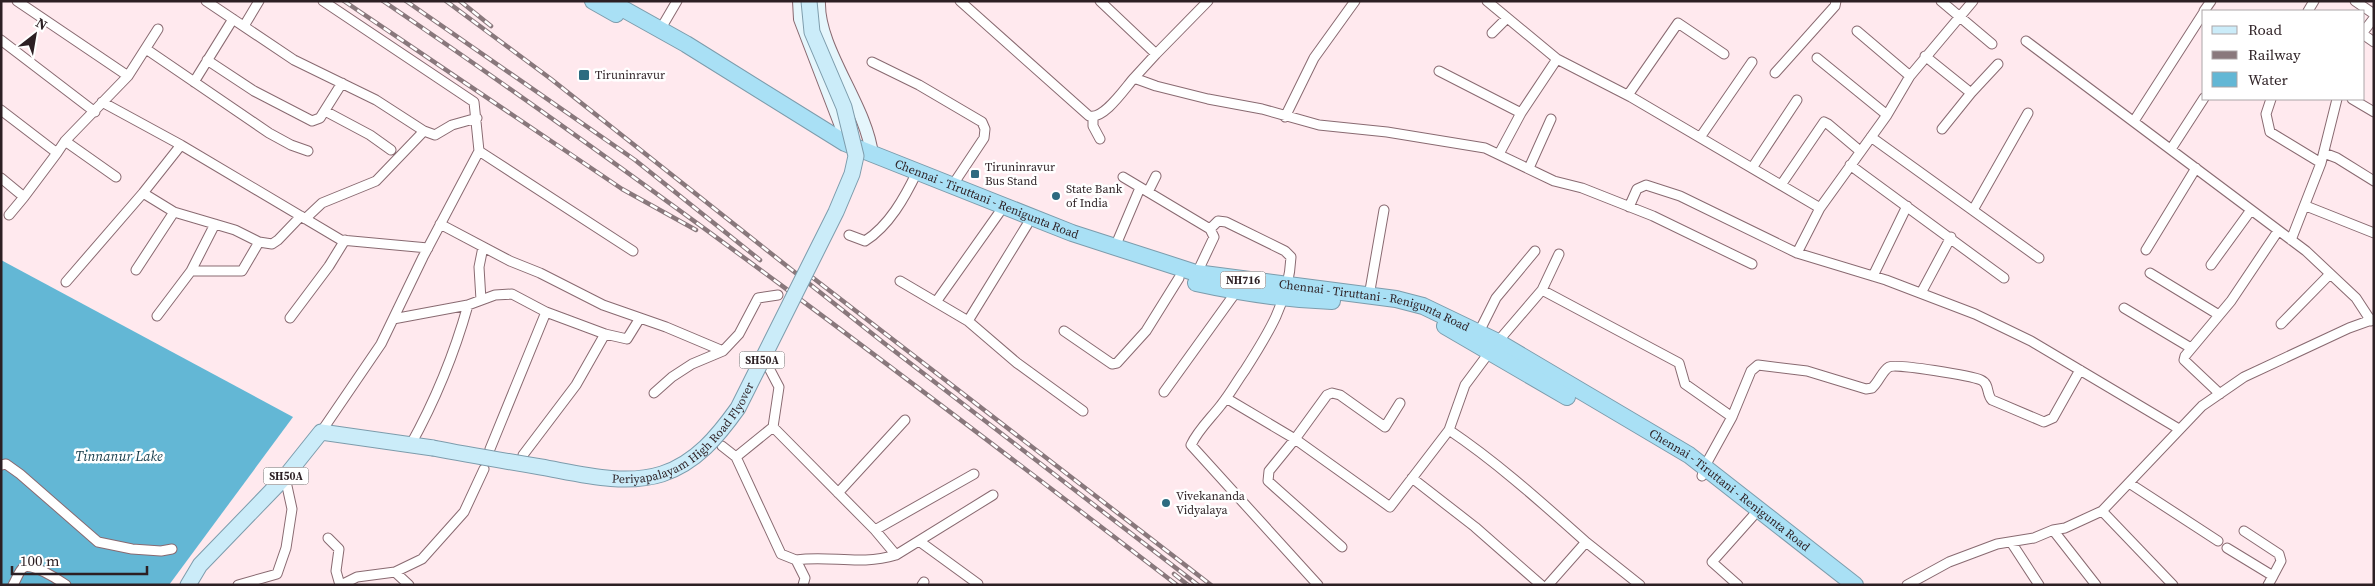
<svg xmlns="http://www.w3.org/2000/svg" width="2375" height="586" viewBox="0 0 2375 586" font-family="'Source Serif 4',serif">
<rect width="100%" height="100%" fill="#ffe9ee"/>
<path fill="#63b7d5" d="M1,260l292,157 -124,168h-168z"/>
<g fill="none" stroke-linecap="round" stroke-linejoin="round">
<defs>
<path id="street" d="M17,1l111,75
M206,1l88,59 82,40 48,31 -48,50 -54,22 -17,16
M960,1l129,115c15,4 36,-28 45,-38
M1100,1l56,53 -22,24 22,8 52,13 54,10 57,16 68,7 98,16 69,33 28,7 71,28 99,48
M1487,1l70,58 74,38 189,111
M1941,1l51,43
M2355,1l19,13
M2204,11l7,-10
M2308,11l6,-10
M244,26l15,-25
M660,30l17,-29
M1857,31l53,45
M2364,31l10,-13
M1492,33l14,-14
M2364,35l10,7
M1,40l94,72
M2026,41l280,210 50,47 15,23
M146,49l123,84 22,12 17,6
M1156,54l52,-53
M1925,56l46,37 -29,36
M1817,58l70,57
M207,60l47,31 58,30 8,-3 22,-35
M872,62l47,23 63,37 3,7 -1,9 -32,48
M1439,71l82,42
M1775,73l60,-67 1,-5
M194,82l39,-63
M1971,93l27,-29
M1628,95l50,-72 46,31
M2271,99l-5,15 4,18 51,31
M2352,99l22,13
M102,102l79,43 160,95 87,8
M1,110l56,43 8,-12 63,-65 30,-47
M325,111l45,24 21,15
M1093,117v9l7,13
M1285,117l29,-59 41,-57
M2134,121l70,-109
M424,131l11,4 17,-10 25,-7
M1701,136l51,-74
M1871,137l168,121
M65,141l51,36
M2171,149l33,-51
M479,151l154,100
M2324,153l13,5 37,23
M1499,154l22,-41 36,-54
M1850,165l154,113
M1529,168l22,-49
M1752,168l45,-68
M1123,177l87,52 4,8 -18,38
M1,178l23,19 33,-44
M1781,185l43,-63 4,2 32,27
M1148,192l8,-16
M143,193l31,19 61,18 24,12 13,2 6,-4 23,-24
M2306,206l68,27
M1629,207l8,-18 9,-4 34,11 117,57 89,27 89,34 56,27 148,88
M1973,210l55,-97
M9,215l15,-18
M440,224l70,37 30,12 63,32 63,22 57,24
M1027,225l-59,96 49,42 66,48
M1210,229l8,-8 8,1 59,29 6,6c-2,44 -23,77 -46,113 -8,11 -15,24 -24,35 -10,13 -23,25 -30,40l127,140
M849,235l16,6c24,-15 40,-44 52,-69
M2291,240l30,-77 16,-64
M1115,247l25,-59
M2146,250l50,-82
M1797,253l23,-45 67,-93 23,-39 63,-75
M2211,265l40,-55
M136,270l38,-58
M191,271h51l17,-29
M2150,273l69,42
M1873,276l34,-70
M900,281l68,40
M66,282l77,-89 38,-48
M1542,290l17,-36
M1921,293l30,-56
M1369,296l15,-86
M481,300l-2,-33 4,-20
M936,302l63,-89
M2124,308l67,40
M157,316l34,-45 24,-47
M290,318l39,-52 16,-26
M393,319l75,-14 27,-10 17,-1 34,18 59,22 22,5 13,-21
M2281,324l49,-50
M1064,331l48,33 5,-1 29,-32 33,-53
M1479,332l17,-34 39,-47
M1164,392l72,-100
M654,393l18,-16 20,-13 31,-13 16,-17 19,-36 20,-3
M2220,394l-36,-34 1,-4 46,-55 47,-70
M1226,398l69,41 95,68 59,-77 16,-45 29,-39 48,-56 137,73 6,21 47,33 -27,49 -3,10
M1732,417l19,-46 7,-6 49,6 59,18 6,-1c7,-6 10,-17 17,-21 7,-4 83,9 92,13 9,4 5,14 11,20l52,22 9,-4 27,-48
M773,427l102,103 21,25
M1449,430c49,33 93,73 137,112l-38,43
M321,432l60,-88 42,-87 56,-106 -5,-49 -151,-101
M410,446c25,-45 44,-91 58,-141
M722,446l14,11 45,97 15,6 9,18 -2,7
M490,449l56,-137
M523,455l53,-70 29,-51
M736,457l37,-30 6,-40 -10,-19
M1,465l5,-1 14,10 78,68 34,7 29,2 11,-2
M1412,478l63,49 66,58
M2129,483l89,58
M838,493l67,-73
M2102,511l71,74
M875,530l99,-56
M2053,530l43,55
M2244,531l35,23 2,7 -8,15
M328,538l11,11 -3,22 4,14
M919,541l59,43
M1586,542l54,43
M2011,542l28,43
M1342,547l-74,-66 1,-10 26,-32 32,-44 5,-2 8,2 45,32 15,-24
M2227,548l46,28 -5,9
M796,560c35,-5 63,6 100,-5l97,-60
M395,572l14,13
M13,585c3,-5 6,-14 10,-17 7,-7 36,12 43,17
M238,585l39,-11 9,-26 6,-39 -7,-32
M341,585l16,-8 38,-5 27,-13 42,-47 20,-43
M922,585l2,-3
M1738,585l-26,-23 41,-46
M1907,585l42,-23 48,-18 37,-6 19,-8 12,-2 37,-17 100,-105 42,-29 105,-49 25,-9"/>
<path id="secondary" d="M799,1l1,18 46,120
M819,1c-2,48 48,105 53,154"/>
<path id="primary" d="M188,585l12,-20 85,-88 36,-45 112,16"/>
<g id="highway">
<path d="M593,1l23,13"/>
<path id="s1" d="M609,1l77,43 159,99 227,90 124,40 200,26 27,7 75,36 191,113 166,130"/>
<path d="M1196,283c45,10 89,16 136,18"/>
<path d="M1445,326l122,71"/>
</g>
</defs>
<use href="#street" stroke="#896a71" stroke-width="11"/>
<use href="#secondary" stroke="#896a71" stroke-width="14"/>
<use href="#primary" stroke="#7d9cac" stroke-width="17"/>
<use href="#highway" stroke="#7d9cac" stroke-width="18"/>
<use href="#street" stroke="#fff" stroke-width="9"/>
<use href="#secondary" stroke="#e5f6fc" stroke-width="12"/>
<use href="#primary" stroke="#cbecf9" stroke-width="15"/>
<use href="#highway" stroke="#a9e0f5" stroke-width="16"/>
<defs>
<path id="rail" d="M344,1l278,188 74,41
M383,1c272,185 533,384 794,584
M406,1l229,159 125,100
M446,1l105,78 333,264 314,242
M460,1l31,25
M808,274l403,311
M1174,574l14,11"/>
</defs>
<use href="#rail" stroke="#89787c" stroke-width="4.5"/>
<use href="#rail" stroke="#fff" stroke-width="2.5" stroke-dasharray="8" stroke-linecap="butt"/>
<defs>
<g id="primary-bridge">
<path id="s2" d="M433,448c36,7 72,13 108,19 39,7 83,19 121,7 34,-11 56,-38 76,-66l98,-196 16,-38 4,-18 -12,-49 -32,-75 -3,-31"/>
</g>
</defs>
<use href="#primary-bridge" stroke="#7d9cac" stroke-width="17" stroke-linecap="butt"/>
<use href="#primary-bridge" stroke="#cbecf9" stroke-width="15"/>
</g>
<g fill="#2c6b80" stroke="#fff" stroke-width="2">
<rect x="578" y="69" width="12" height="12" rx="2.5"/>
<rect x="970" y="169" width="10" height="10" rx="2.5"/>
<circle cx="1056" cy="196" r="5"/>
<circle cx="1166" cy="503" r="5"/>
</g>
<g text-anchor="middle" stroke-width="5" stroke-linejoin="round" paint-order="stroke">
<g fill="#fff" stroke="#6b6265" stroke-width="1">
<rect x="1220.5" y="271.5" width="45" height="17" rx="4"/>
<rect x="739.5" y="351.5" width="45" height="17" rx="4"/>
<rect x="263.5" y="467.5" width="45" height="17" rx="4"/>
</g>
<g font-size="11" font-weight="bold" fill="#2c1f23">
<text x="1243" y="284">NH716</text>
<text x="762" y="364">SH50A</text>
<text x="286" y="480">SH50A</text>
</g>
<g font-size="12" fill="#2c1f23" stroke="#fff" text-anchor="start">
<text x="595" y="79">Tiruninravur</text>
<text x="985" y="171">Tiruninravur<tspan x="985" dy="14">Bus Stand</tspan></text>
<text x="1066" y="193">State Bank<tspan x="1066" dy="14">of India</tspan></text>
<text x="1176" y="500">Vivekananda<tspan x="1176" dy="14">Vidyalaya</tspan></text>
</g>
<g font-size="12" fill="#2c1f23" stroke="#fff">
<text dy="4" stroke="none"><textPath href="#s1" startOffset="428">Chennai - Tiruttani - Renigunta Road</textPath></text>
<text dy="4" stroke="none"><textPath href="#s1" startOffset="832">Chennai - Tiruttani - Renigunta Road</textPath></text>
<text dy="4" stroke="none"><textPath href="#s2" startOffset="272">Periyapalayam High Road Flyover</textPath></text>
<text dy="4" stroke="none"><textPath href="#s1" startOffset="1238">Chennai - Tiruttani - Renigunta Road</textPath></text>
</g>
<g font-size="14" font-style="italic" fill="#143a48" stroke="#fff">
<text x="119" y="461">Tinnanur Lake</text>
</g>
</g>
<rect width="2375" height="586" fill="none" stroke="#2c1f23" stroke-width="5"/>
<rect x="2202" y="10" width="162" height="90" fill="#ffffff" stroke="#aba5a7"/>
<rect x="2212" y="26" width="25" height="8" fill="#cbecf9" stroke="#aba5a7"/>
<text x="2248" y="35" font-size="15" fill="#2c1f23">Road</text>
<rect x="2212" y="51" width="25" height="8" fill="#89787c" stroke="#aba5a7"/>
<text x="2248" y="60" font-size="15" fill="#2c1f23">Railway</text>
<rect x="2212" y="72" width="25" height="15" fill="#63b7d5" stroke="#aba5a7"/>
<text x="2248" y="85" font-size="15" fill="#2c1f23">Water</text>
<g transform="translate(35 35) rotate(31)" stroke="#ffffff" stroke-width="4" paint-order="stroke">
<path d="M0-4L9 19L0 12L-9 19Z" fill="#2c1f23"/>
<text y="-8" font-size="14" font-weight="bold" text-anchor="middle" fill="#2c1f23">N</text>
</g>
<path d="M12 566v8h135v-8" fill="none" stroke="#2c1f23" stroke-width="2.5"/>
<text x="20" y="566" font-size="15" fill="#2c1f23" stroke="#ffffff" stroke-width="4" paint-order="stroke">100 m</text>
</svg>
